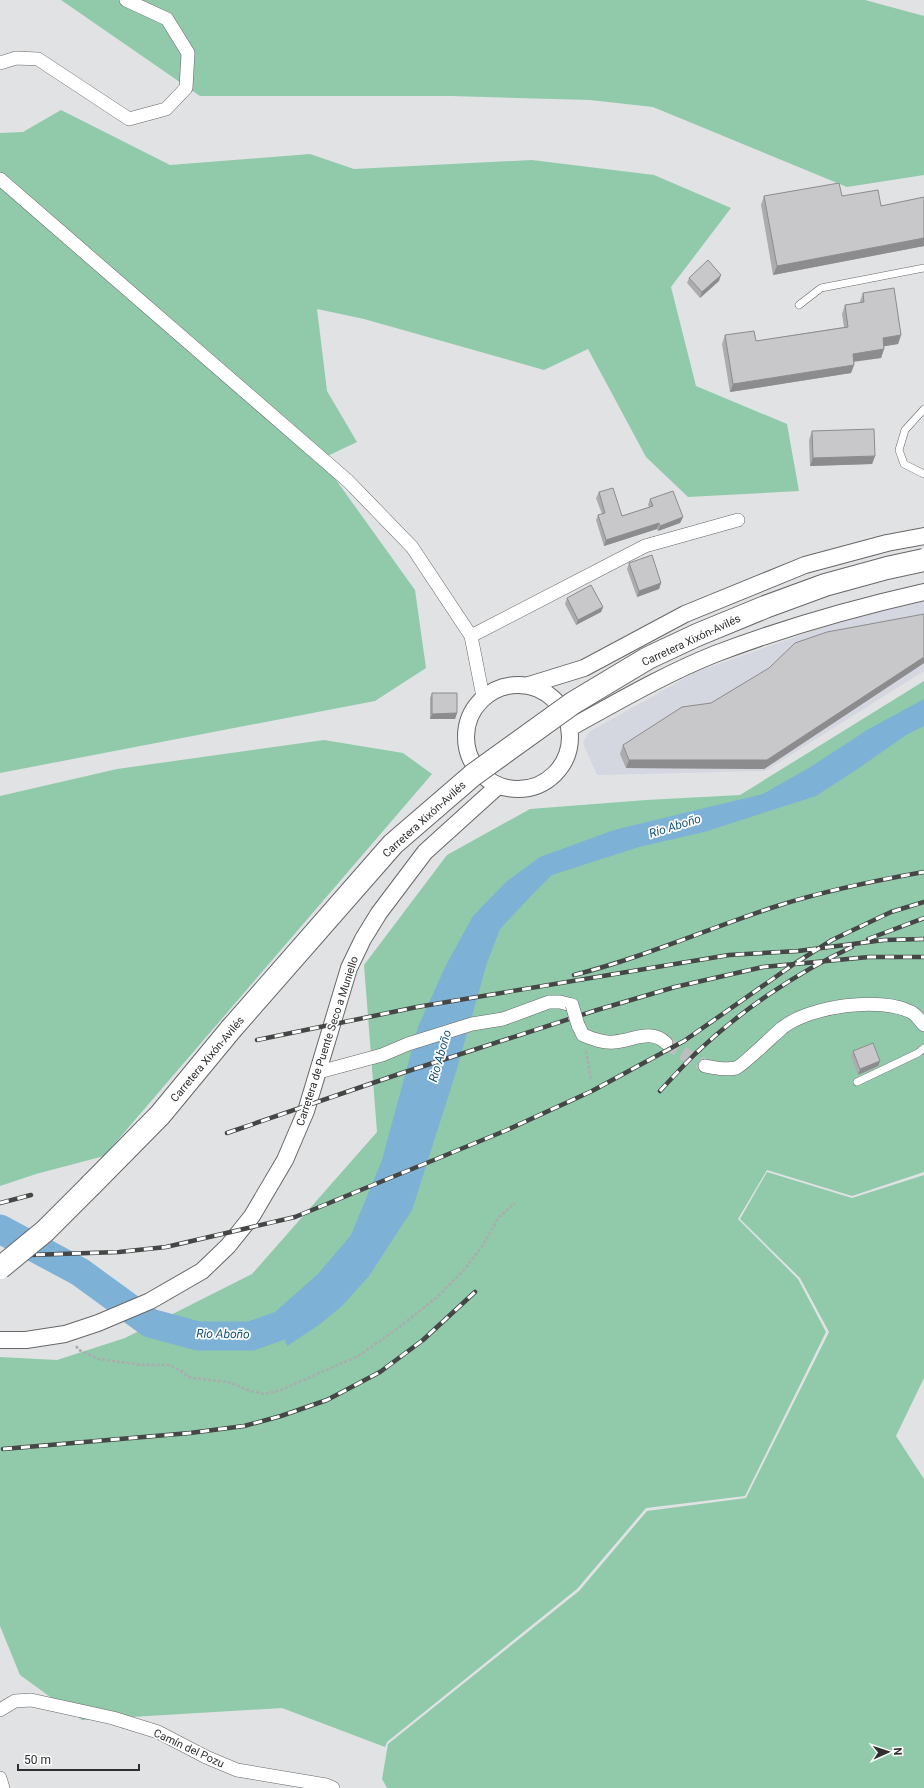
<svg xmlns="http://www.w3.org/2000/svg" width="924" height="1788" viewBox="0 0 924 1788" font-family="Roboto,sans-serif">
<rect width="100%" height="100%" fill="#e1e2e4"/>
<path fill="#d4d6e0" d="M924,601v70l-159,100 -168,4 -14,-32 6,-11 107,-60 171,-60z"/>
<path fill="#90caab" d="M61,0h804l59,16v159l-77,12 -194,-80 -63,-7 -139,-4h-251z
M61,110l109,55 140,-11 44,15 178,-9 122,15 77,33 -60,79 25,99 91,38 12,67 -111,6 -42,-40 -58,-108 -44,21 -180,-51 -47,-10 10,82 30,51 -36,17 94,131 11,78 -51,33 -375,72v-640l23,-1z
M924,681v491l-72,24 -85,-26 -29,49 60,60 28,53 -81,164 -99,12 -69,81 -190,153 -2,5 -103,-39 -200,12 -62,-45 -20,-49v-269l57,3 68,-22 127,-64 125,-142 -13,-167 83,-110 83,-46 116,-9 94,-5z
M324,740l79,13 29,21 -328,382 -68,18 -36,12v-390l117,-27z
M767,1172l85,26 72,-23v203l-28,58 28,43v309h-537l-5,-9 6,-35 191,-153 68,-80 99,-13 83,-166 -29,-54 -60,-59z"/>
<path fill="#7db1d6" d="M924,699v27l-18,9 -47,33 -43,28 -112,36 -65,15 -87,28 -22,22 -30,32 -13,34 -31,109 -44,138 -43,66 -26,29 -24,20 -32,21 -11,-35 42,-37 33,-39 31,-75 36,-133 28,-62 27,-49 33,-34 34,-25 74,-27 149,-36 49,-28 55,-36z"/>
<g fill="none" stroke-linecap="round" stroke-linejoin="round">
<path stroke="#7db1d6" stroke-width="29" d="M0,1229l80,43 70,51 48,13h53l42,-15 21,-15"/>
<path stroke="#bdbec0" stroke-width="13" stroke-dasharray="13 6" stroke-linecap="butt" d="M666,1043l39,23"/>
<defs>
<path id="service" d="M799,305l22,-17 103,-20
M924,409l-19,21 -6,20 5,14 20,10
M857,1082l61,-29 6,-5"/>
<path id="minor" d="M0,63l16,-5 22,1 91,60 37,-10 20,-21 2,-35 -21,-34 -41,-19
M0,179l348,302 64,66 59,89 12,61
M471,636l174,-90 93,-26
M578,1025l5,10c10,4 20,8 31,7 18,-1 37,-14 52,1
M705,1066c10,2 20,4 31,2 6,-2 38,-33 46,-40 28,-22 98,-32 129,-16 5,2 9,9 13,13
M319,1072l63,-17 26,-11 64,-20 31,-5 46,-17h11l12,3
M0,1710l15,-9 16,-1 82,18 45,14 48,25 31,13 89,15 7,3
M0,1778l3,10"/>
<path id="tertiary" d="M466 737a52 52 0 1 1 104 0a52 52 0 1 1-104 0Z
M529,685l55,-17 101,-54 120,-49 82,-22 37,-7
M570,728c47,-26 95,-54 145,-74 68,-26 138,-46 209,-62
M0,1340h26l39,-6 33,-11 52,-22 52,-30 26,-25 24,-30 33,-56 21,-49 43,-143 14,-29 16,-26 46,-61 73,-66"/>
<path id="trunk" d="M91,1185l69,-70 71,-86"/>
</defs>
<use href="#service" stroke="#676769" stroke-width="8"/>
<use href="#minor" stroke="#676769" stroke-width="14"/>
<use href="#tertiary" stroke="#676769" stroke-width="18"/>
<use href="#trunk" stroke="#676769" stroke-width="24"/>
<path stroke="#abacad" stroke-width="2.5" stroke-dasharray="3 2" stroke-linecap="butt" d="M586,1051l5,28
M76,1346l3,4 20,9 43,6h27l12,6 10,7 37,4 22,9 14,3 17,-4 77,-34 35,-24 43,-34 29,-29 18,-24 16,-28 16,-14"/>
<use href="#service" stroke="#fff" stroke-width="7"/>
<use href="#minor" stroke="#fff" stroke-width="13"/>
<use href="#tertiary" stroke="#fff" stroke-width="16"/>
<use href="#trunk" stroke="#fff" stroke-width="22"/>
<defs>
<path id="rail" d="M868,939l56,-21
M574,975c68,-17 133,-46 200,-68 49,-16 99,-26 150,-35
M257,1040l160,-33 312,-52 69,-4 86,-11 40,-1
M660,1091c11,-12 23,-25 35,-37 45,-43 101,-81 157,-107
M227,1133l172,-59 198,-64 78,-23 88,-20 106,-10h55
M0,1203l31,-8
M0,1256l119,-4 47,-5 129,-30 212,-87 85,-39 92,-50 110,-77 38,-24 59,-28 33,-10
M3,1449l187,-16 54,-7 37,-10 46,-16 53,-28 43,-32 52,-48"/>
</defs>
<use href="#rail" stroke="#454646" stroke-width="4.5"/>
<use href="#rail" stroke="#fff" stroke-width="3" stroke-dasharray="9" stroke-linecap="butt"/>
<defs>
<path id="minor-bridge" d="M572,1005l6,20"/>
<path id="trunk-bridge" d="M231,1029l162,-185 80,-69 100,-72 75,-45 49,-23 68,-28 60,-22 62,-17 37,-8
M0,1268l45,-37 46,-46"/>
</defs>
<use href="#minor-bridge" stroke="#676769" stroke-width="14" stroke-linecap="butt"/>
<use href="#trunk-bridge" stroke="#676769" stroke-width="24" stroke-linecap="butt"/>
<use href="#minor-bridge" stroke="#fff" stroke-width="13"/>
<use href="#trunk-bridge" stroke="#fff" stroke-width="22"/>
</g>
<path fill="#acacaf" d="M764,196h78l39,10 43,-9v49l-151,29 -12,-70z
M689,278l30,3 -19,17 -13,-15z
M863,293l38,42 -3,9 -14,2v3l-3,9 -27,4v3l-3,8 -121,19 -8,-48 3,-9 31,6 88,-14 -2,-13 3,-9 15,-2v-2z
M812,431l63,25 -3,8 -62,2 -1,-26z
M599,492l23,24 27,-9 -1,-2 2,-6 33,18 -3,6 -22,8 -1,-2 -53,17 -8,-26 2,-5 4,-1 -6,-16z
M629,563l32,20 -2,6 -22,8 -10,-28z
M567,598l36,9 -2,5 -25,13 -11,-21z
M924,614v49l-160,106 -138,-1 -6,-14 3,-9 88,-42z
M432,693l25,20 -2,6h-25v-21z
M853,1051l27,10 -2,5 -20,9 -7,-19z"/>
<path fill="#8c8c8e" d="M924,238v8l-151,29 4,-9z
M721,275l-2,6 -19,17 2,-6z
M901,335l-3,9 -18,3 3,-9z
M884,349l-3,9 -32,4 4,-8z
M854,365l-3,8 -121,19 3,-8z
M875,456l-3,8 -62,2 3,-8z
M683,517l-3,6 -22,8 2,-5z
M659,523l-2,6 -53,17 2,-6z
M661,583l-2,6 -22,8 2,-6z
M603,607l-2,5 -25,13 2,-5z
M924,657v6l-160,106 -138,-1 3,-8z
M457,713l-2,6h-25l2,-5z
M880,1061l-2,5 -20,9 2,-6z"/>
<path fill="#c8c8cb" stroke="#8c8c8e" d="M839,183l3,13 36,-6 3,16 43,-9v41l-147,28 -13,-70z
M708,260l13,15 -19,17 -13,-14z
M894,288l7,47 -18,3 1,11 -31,5 1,11 -121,19 -8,-49 29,-4 2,10 92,-14 -3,-22 19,-3 -1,-9z
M874,429l1,27 -62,2 -1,-27z
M613,488l9,28 31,-10 -3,-7 23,-8 10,26 -23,9 -1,-3 -53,17 -8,-25 7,-2 -6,-21z
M652,555l9,28 -22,8 -10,-28z
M591,585l12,22 -25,13 -11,-22z
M924,614v43l-157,103h-138l-6,-15 59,-38 29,-4 58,-35 26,-25 32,-11z
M432,693h25v20l-25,1z
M873,1043l7,18 -20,8 -7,-18z"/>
<g text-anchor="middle" stroke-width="3.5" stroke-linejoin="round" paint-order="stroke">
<g font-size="11" fill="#2e2f2f" stroke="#fff">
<text transform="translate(691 640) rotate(-25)" y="4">Carretera Xixón-Avilés</text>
<text transform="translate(424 819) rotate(-42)" y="4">Carretera Xixón-Avilés</text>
<text transform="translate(327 1041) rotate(-72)" y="4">Carretera de Puente Seco a Muniello</text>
<text transform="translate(207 1059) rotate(-50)" y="4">Carretera Xixón-Avilés</text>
<text transform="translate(189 1748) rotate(25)" y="4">Camín del Pozu</text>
</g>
<g font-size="12" font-style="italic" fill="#145377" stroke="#fff">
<text transform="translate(675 826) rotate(-17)" y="4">Rio Aboño</text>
<text transform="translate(440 1056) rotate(-74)" y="4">Rio Aboño</text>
<text transform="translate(223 1334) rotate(1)" y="4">Rio Aboño</text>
</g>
</g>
<g transform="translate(888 1752) rotate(87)" stroke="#ffffff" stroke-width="3" paint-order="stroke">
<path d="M0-3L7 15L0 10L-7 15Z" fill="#2e2f2f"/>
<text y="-6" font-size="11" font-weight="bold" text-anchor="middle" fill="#2e2f2f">N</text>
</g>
<path d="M18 1764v6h121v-6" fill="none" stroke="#2e2f2f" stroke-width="2"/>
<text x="24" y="1764" font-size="12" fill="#2e2f2f" stroke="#ffffff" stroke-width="3" paint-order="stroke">50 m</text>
</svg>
